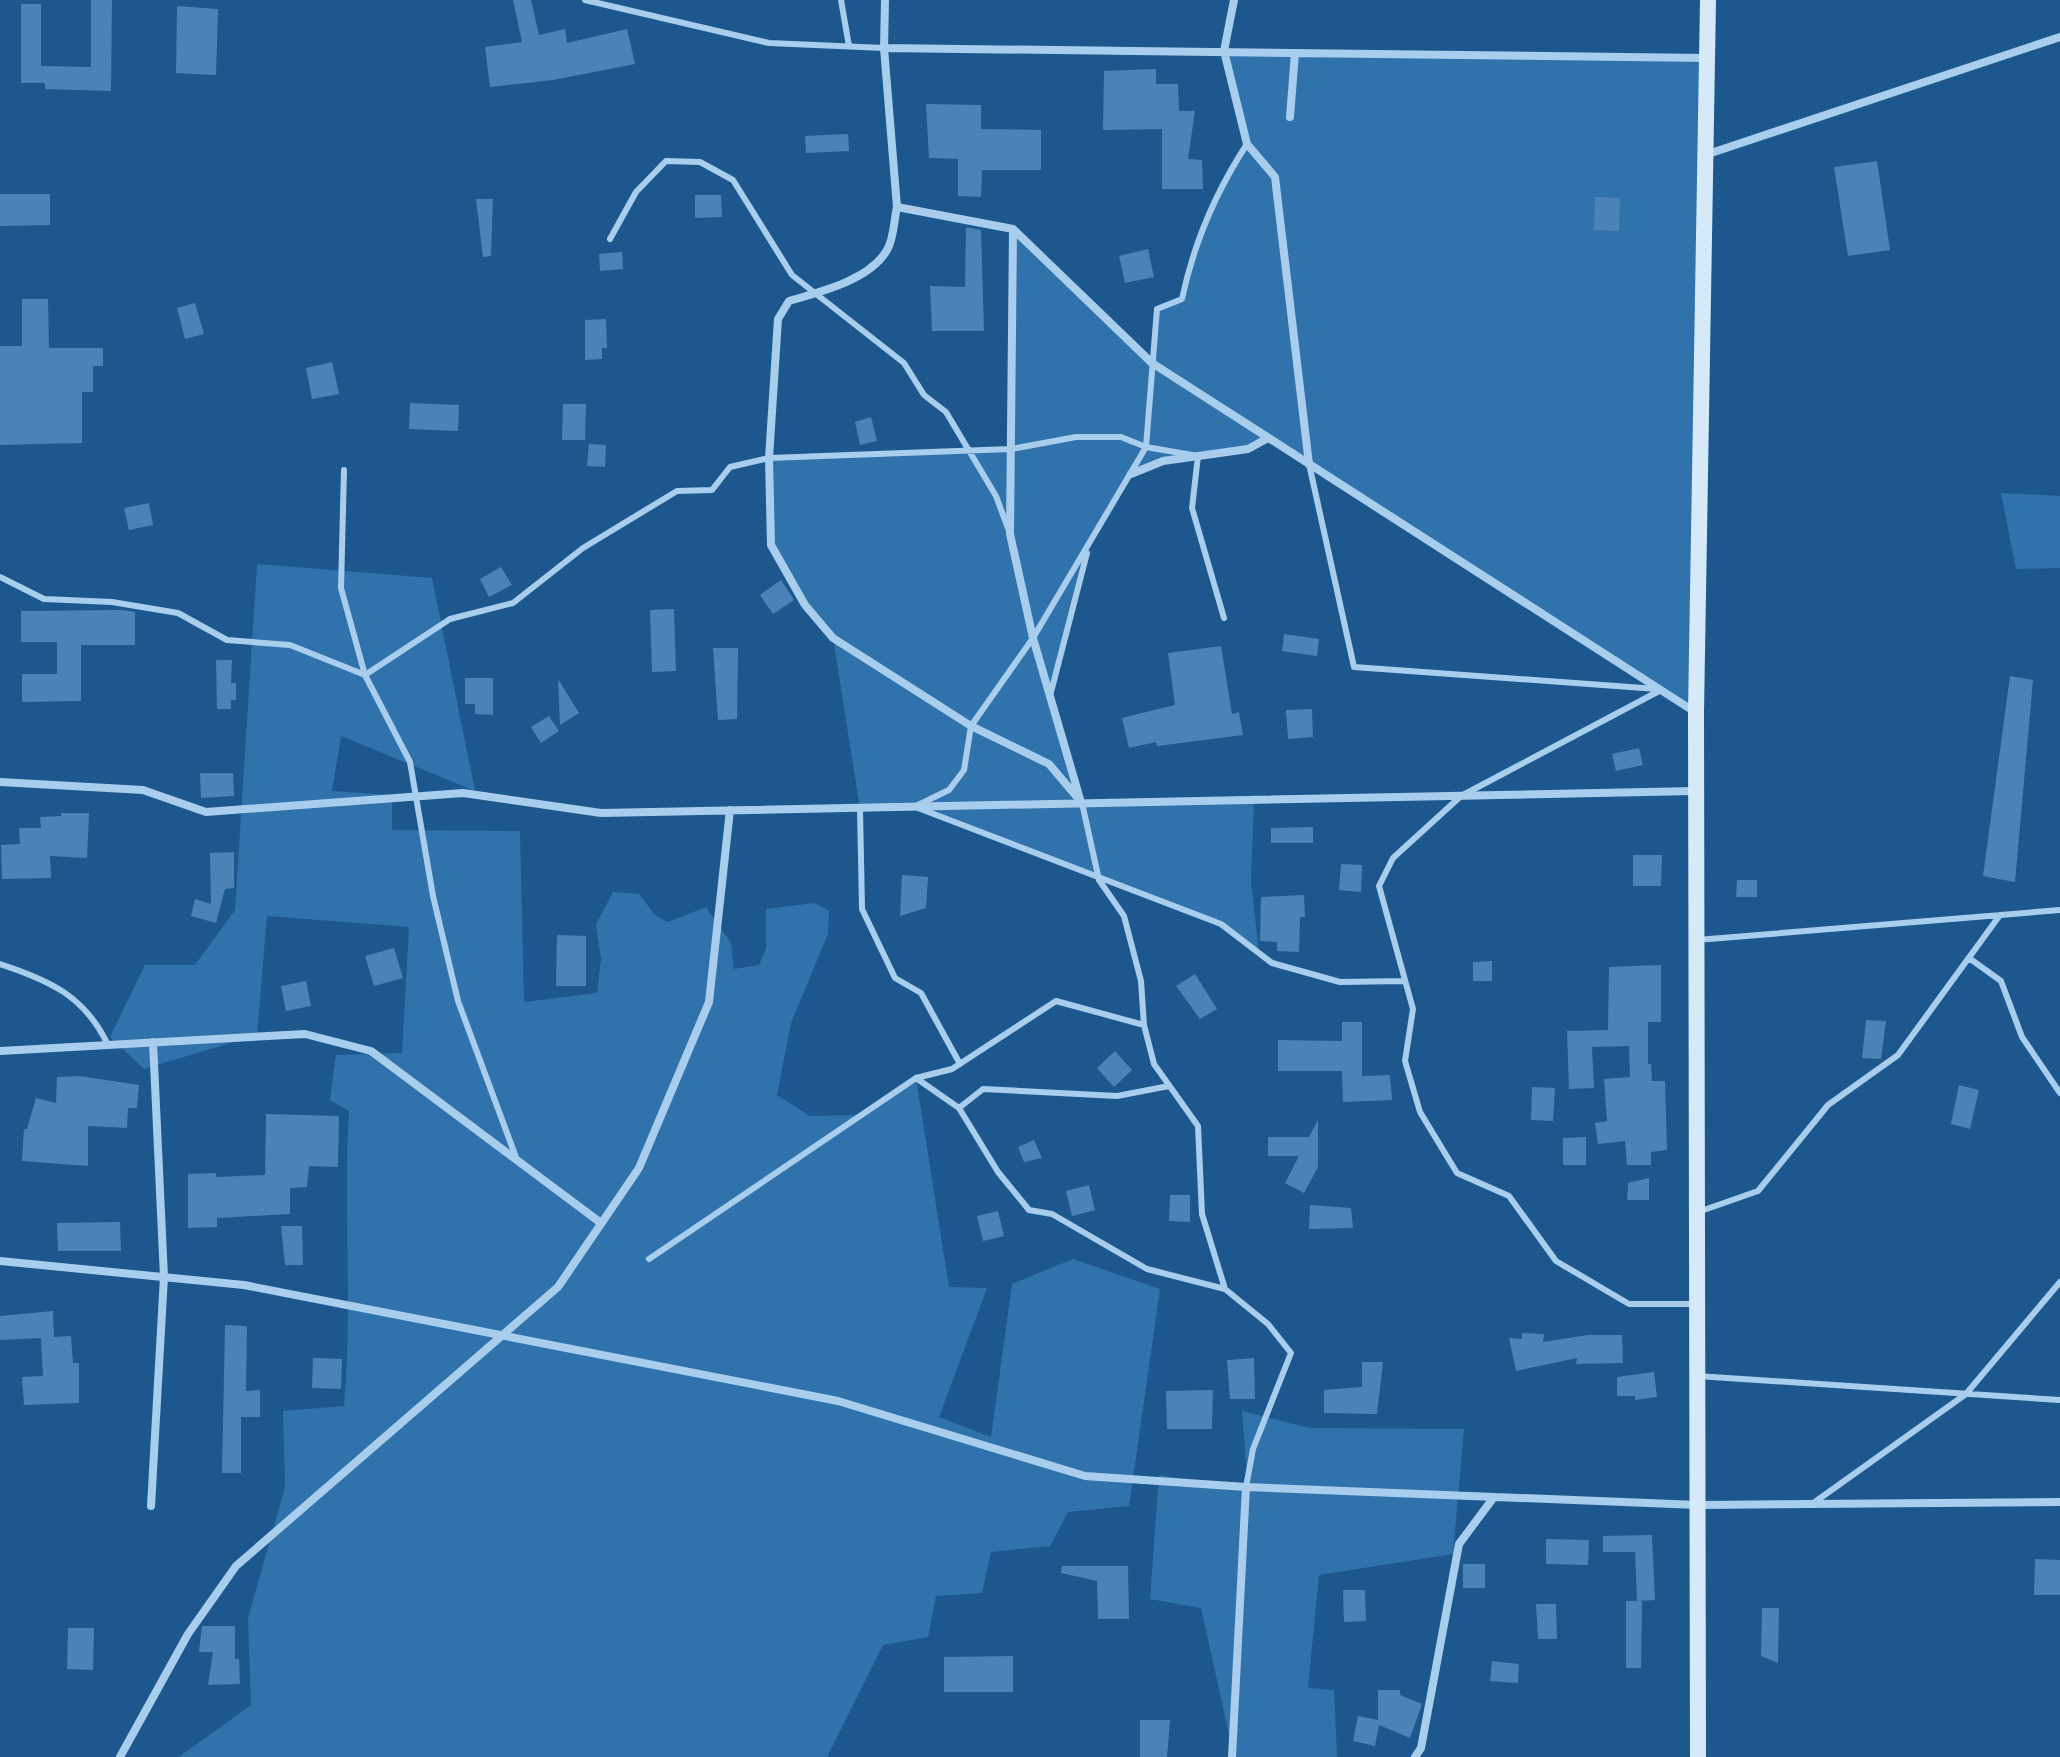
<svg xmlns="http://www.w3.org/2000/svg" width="2060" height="1757" viewBox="0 0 2060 1757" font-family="'Asap Condensed',sans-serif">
<rect width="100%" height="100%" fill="#1c588d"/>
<path fill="#3072ab" d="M1224,51l483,7 -11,654 -428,-274 -20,11 -85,12 -32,13 -42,70 -39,152 32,107 172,-3 -3,81 8,72 -38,-29 -306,-117 -55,1 -27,-170 -28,-33 -34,-60 -2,-87 242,-9 2,-220 138,133 6,-53 25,-11c12,-56 33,-105 65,-154z
M2001,493l59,3v72l-44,1z
M257,564l175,14 43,213 -134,-55 -9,55 60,4v35l128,1 4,171 73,-9 4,-34 -5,-35 17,-32 26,2 16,21 13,7 38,-15 25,36 3,26 25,-4 7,-17v-39l48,-6 15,8 -1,23 -37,89 -14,72 33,21 51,-1 55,-37 33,209 38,1 -48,129 52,20 21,-153 61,-25 87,30 -31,217 -61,6 -18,34 -59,6 -9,41 -46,3 -8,41 -45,8 -56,112h-648l72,-52 -3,-87 37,-131 -2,-76 61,-5c9,-98 -1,-197 5,-295l-19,-11 6,-45 66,-2 7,-126 -142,-11 -10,119 -113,34 -34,-32 35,-72h50l40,-55z
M1242,1411l67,17 155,1 -11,125 -134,21 -11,113 26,2 3,67h-103l-33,-149 -51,-9 9,-124 89,14z"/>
<path fill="#4a84b7" d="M91,0h21l-1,91 -66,-2v-6h-24v-79h20v62l50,1z
M513,0h18l8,35 26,-6 2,14 60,-14 8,35 -82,16 -63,7 -5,-40 37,-5z
M177,6l41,3 -2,66 -40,-2z
M1156,69v15h22l1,27h16l-7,48 14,1 1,29h-41v-60l-59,1 1,-59z
M926,104l55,1v24l60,1v40h-59l-1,27 -23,-1v-37l-29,-1z
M848,134l1,17 -43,2 -1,-17z
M1877,161l13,89 -42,6 -14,-89z
M0,194h50v31l-50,1z
M695,195h26l1,22 -27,1z
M1595,197l25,1 -1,33 -25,-1z
M476,199h17l-2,57 -8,1z
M966,227l15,3 3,101h-52l-2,-45 35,1z
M1148,249l6,28 -29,6 -6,-27z
M622,252l1,17 -23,2 -1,-17z
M22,299h26l1,49h54v18h-10v26h-11v51l-82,2v-99h22z
M195,303l9,31 -19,5 -8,-31z
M606,319l1,29h-5v11l-17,1v-40z
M332,362l7,32 -27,5 -6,-31z
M410,403l49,2 -1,26 -49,-2z
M563,404h23l-1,36h-23z
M871,417l6,24 -17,4 -5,-23z
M589,444l17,1 -1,22 -18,-1z
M149,503l4,22 -24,5 -5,-22z
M501,567l11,18 -23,12 -9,-18z
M781,580l13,20 -21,14 -13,-19z
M674,609l2,62 -24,1 -2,-62z
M123,610l12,2v33h-54v56l-59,1v-28h35v-32h-36v-31z
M1284,634l35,5 -2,17 -35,-5z
M1221,646l11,68 7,-2 4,23 -86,11 -1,-4 -27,6 -7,-30 53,-13 -7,-52z
M713,648h25l-1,71 -19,1z
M216,660h16l-1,23h5v17h-5v9h-14z
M2010,676l23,4 -18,202 -32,-6z
M465,678h28v37l-18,-1v-10h-10z
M558,679l21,34 -19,12z
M1312,709l1,28 -25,2 -2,-29z
M549,716l10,15 -18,12 -10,-16z
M1639,748l4,17 -27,6 -4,-17z
M200,773h33l1,23 -33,2z
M61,813h28l-2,45 -37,-2 1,22 -49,1 -1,-34 19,-1 -1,-16h22l-1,-11 21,-1z
M1313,827v16h-42v-15z
M234,852v36l-9,1 -9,34 -25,-7 4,-17 16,5 -1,-51z
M1633,855h29l-1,31h-28z
M1341,864l21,1 -1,27 -22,-2z
M902,875l26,2 -2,31 -26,8z
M1737,880h20v17h-21z
M1304,895l1,22h-5l-1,35 -22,-1v-9l-17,-1 1,-44z
M557,935l29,1v50h-30z
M394,948l9,30 -29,8 -9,-30z
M1492,961v20h-19v-19z
M1661,965v57h-13v42h3l1,17h13l2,69 -16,2v13h-24l-2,-24 -27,3 -3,-21 12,-2 -3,-42 26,-2 -1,-31 -37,1 2,41 -25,1 -2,-58 41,-1 1,-63z
M1195,974l22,35 -17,10 -24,-33z
M306,981l5,25 -25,5 -5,-25z
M1866,1020l20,1 -5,38 -19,-1z
M1342,1022h20v54l28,-1 2,25 -49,2 -1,-31h-64v-31l64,1z
M1115,1051l17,19 -18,17 -17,-19z
M79,1076l60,9 -2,23h-9l-1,20 -39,-2v40l-66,-5 2,-32h3l9,-31 20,5 1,-26z
M1959,1085l20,5 -9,39 -19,-5z
M1532,1087l23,1 -2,33 -22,-1z
M266,1114l73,2 -1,51 -29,-1 -2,21 -17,1v26l-73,4v9l-29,1v-54l28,-1v4l49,-2z
M1318,1120v47l-14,26 -19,-10 14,-27h-31v-19h41z
M1586,1137v28h-23v-27z
M1034,1140l8,18 -18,4 -6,-15z
M1649,1178v22h-22l1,-17z
M1089,1185l6,25 -23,6 -6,-25z
M1170,1195h20v27l-21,-1z
M1310,1205l41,3 2,20 -44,1z
M998,1211l6,25 -21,5 -6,-25z
M120,1222l1,29h-63l-1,-28z
M281,1226h21l1,39h-18z
M53,1311l1,26 17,-1 2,27h6v40l-55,2 -2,-28 21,-1 -2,-38 -41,2v-24z
M225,1325l22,1 -1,65 14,-1v27h-19v56h-19z
M1522,1333l22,1 -1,8 45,-7h34l1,28 -47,1 1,-6 -61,13 -7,-33 13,1z
M313,1358l29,1 -1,30 -29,-1z
M1254,1358l1,41h-25l-3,-39z
M1362,1362h21l-6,52 -53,-1v-23l38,-3z
M1654,1372l3,25 -22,3v-4h-18v-19z
M1213,1390l-1,39h-45l-1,-38z
M1652,1535l3,65 -18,1 -2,-49h-32v-16z
M1546,1539l43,1 -1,25 -42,-1z
M2035,1559l25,1v35h-26z
M1463,1564h22v24h-22z
M1062,1566h66l1,53h-31l-1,-38 -36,-8z
M1343,1590h22l1,31 -22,1z
M1626,1601h16l-1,67h-15z
M1536,1604h20l1,35h-19z
M1762,1608h17l-1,55 -17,-7z
M202,1626h33v33h4l1,25 -32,1 5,-33h-14z
M68,1628h26l-1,42 -26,-1z
M1013,1656v36h-69v-35z
M1492,1661l27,3 -1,19 -28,-2z
M1378,1690h22v5l22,9 -12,34 -31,-13 -4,21 -22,-5 5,-25 20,4z
M1140,1720h30l-3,37h-27z"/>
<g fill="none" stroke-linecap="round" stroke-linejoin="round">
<path stroke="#a9ceed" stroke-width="6" d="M585,0l184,43 115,5
M841,0l8,46
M610,239l26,-47 30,-31 34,1 33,18 59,95 112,88 20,32 22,17 50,84 13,35
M1309,464l45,203 303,22
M344,470l-3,118 24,87 85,-56 63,-16 70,-55 94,-57 35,-1 18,-23 39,-9 242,-9 65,-12h45l25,10 52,9 -6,52 32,110
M0,577l44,22 68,3 66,11 49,27 63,5 75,30 45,87 23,134 25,105 59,159
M1661,690l-200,106 -68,62 -14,28 34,123 -8,52 15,51 37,61 52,23 47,65 73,43h68
M1050,696l37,-143
M1082,803l17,77 25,36 17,65 3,44 10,39 44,62 4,88 23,75 43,35 23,29 -38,96 -7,38
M918,805l31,-15 15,-20 7,-44 62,-88 113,-191 11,-138 25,-10c12,-57 33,-106 65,-155
M860,808l2,101 33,69 26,15 39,71
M918,808l303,116 51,39 68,19 65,-1
M1697,940l363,-30
M1969,958l32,23 21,56 38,56
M0,964c49,16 85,32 108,81
M916,1078l43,30 39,64 31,38 23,4 95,55 78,20
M959,1108l24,-19 134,7 52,-10
M1701,1211l57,-20 70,-86 70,-50 102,-140
M649,1259l267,-181 36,-9 104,-68 88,24
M1697,1376l363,24
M1812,1504l154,-110 94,-112"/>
<path stroke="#a9ceed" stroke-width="8" d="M885,0l-1,48 13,159 116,22 139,134 543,349
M1234,0l-10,51 23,93 28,33 34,287
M884,48l823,10
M1290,117l5,-64
M1705,155l355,-118
M897,207c-3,12 -3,32 -10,43 -17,30 -67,42 -98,51l-11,18 -9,139 2,87 34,60 28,33 138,88 78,38 33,39
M1013,229l-3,305 23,104 47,161
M1131,474l32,-13 85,-12 20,-11
M0,782l143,8 63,22 257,-19 138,20 1095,-22
M0,1051l305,-17 66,17 230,172
M0,1261l244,24 594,116 247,75 161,11 452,18 362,-3
M151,1506l13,-229 -11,-235
M120,1757l68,-123 48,-68 322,-279 81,-119 70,-166 21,-192
M1232,1757l14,-270
M1415,1757l6,-9 38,-204 35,-47"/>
<path stroke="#d6e9f9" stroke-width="16" d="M1698,1757l-2,-1045 12,-712"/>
</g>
</svg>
